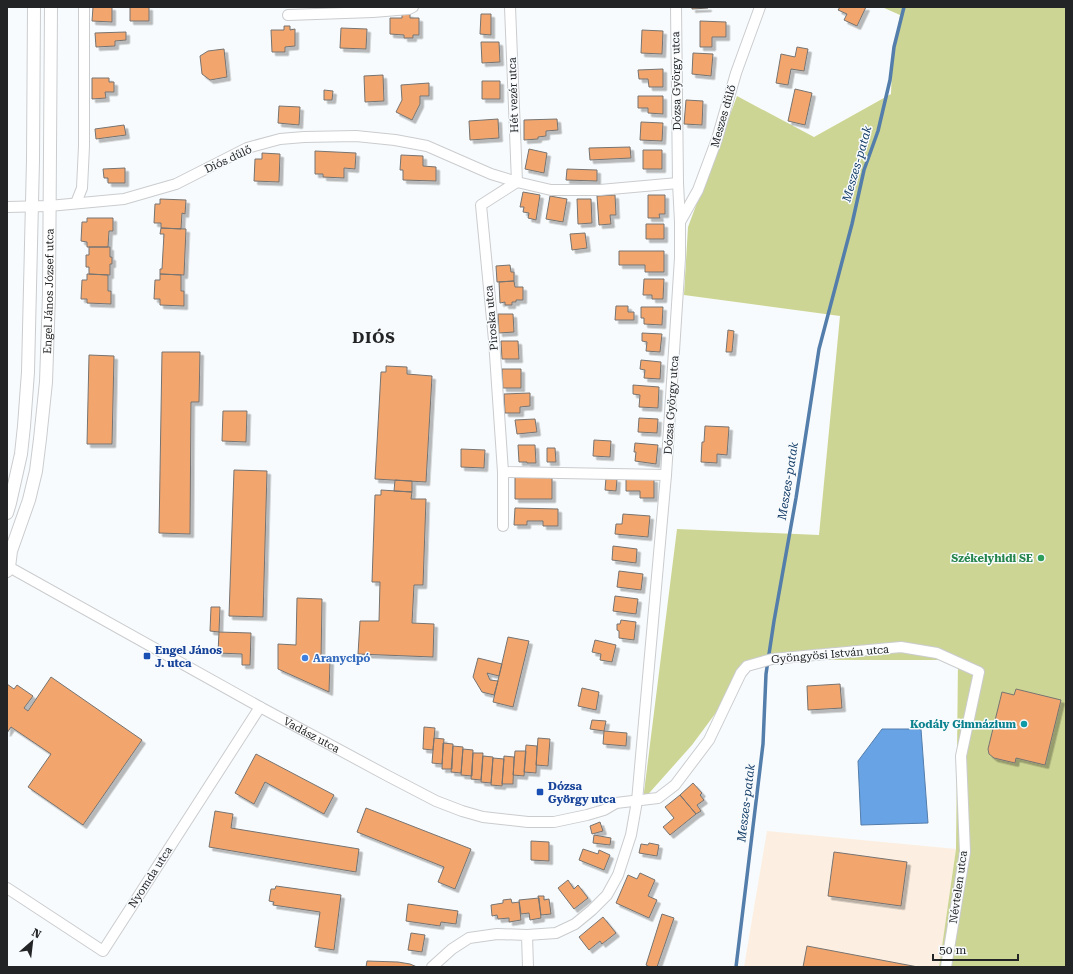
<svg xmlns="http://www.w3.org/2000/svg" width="1073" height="974" viewBox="0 0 1073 974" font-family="'Roboto Serif',serif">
<defs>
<filter id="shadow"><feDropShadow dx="3.5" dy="3.5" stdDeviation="0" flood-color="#0004"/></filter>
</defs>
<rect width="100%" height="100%" fill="#f8fbfd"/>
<path fill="#fceee0" d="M767,831l189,18 -17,118h-195z"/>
<path fill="#cdd594" d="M882,7h184v960h-127l17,-118 2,-189h-203l-63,85 -49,55 34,-271 142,6 21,-219 -156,-21 4,-68 49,-131 77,41 77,-43 1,-28 8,-51z"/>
<path fill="#68a3e5" stroke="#537dab" d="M882,729h39l7,94 -67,2 -3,-64z"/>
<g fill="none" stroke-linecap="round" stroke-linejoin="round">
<path stroke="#537dab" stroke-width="3.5" d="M736,967l27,-223 3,-70 8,-53 22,-123 23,-149 33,-125 12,-54 14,-39 12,-51 4,-33 10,-40"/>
</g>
<path fill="#f2a66e" stroke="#767371" filter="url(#shadow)" d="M93,7h19v15l-20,-1z
M130,7h19v14h-19z
M692,7h16v1l-16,1z
M840,7h26l-9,19 -13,-6 3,-6 -9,-4z
M402,14h8v4h9v17h-6v3h-9v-3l-14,-1v-16h12z
M481,14h10v21l-11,-1z
M700,21l26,1v15h-14v10h-12z
M284,26h6v4l5,-1v17l-10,1v5h-13l-1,-22h13z
M341,28l26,1 -1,20 -26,-1z
M642,30l21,1 -1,23 -21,-1z
M126,32v8l-11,1v5l-19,1 -1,-14z
M481,42h18l1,20 -18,1z
M797,47l11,2 -4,22 -13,-2 -3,16 -12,-2 5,-29 14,3z
M224,49l3,28 -17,3 -8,-6 -2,-18 8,-5z
M693,53l20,1 -2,22 -19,-2z
M663,69v18h-14l-1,-8h-9l-1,-9z
M383,75l1,26 -19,1 -1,-26z
M92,78h17v4h5v10h-9l1,6 -14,1z
M482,81h18v18h-18z
M429,83v13h-9v8l-8,16 -16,-8 6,-12 -1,-15z
M795,89l17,4 -7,32 -17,-4z
M324,90l9,1 -1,9h-8z
M638,96h25v18l-15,-1v-5h-10z
M686,100l17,1 -1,24 -18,-1z
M279,106l21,1 -1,18 -21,-2z
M498,119l1,19 -29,2 -1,-19z
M557,119l1,11 -12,1v5l-8,1v2l-14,1v-20z
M641,122l22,1 -1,18 -22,-1z
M124,125l2,10 -30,4 -1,-10z
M630,147l1,11 -41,2 -1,-12z
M529,149l18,4 -3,20 -19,-4z
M643,150h19v19h-19z
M315,151l41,2 -1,16 -11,-1v10l-21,-1v-3h-8z
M262,153l18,1 -1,28 -25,-1 1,-22h7z
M401,155l22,1v10l13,1v14l-33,-1v-10h-3z
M125,168v15h-17v-5h-4l-1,-9z
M567,169l30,1v11l-31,-1z
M523,192l17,3 -4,25 -8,-2 1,-5 -6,-1 1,-5h-4z
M615,195l1,20h-6l1,9 -12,1 -2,-29z
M648,195h17v19h-6l1,4h-12z
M550,196l17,3 -4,23 -17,-3z
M160,199l26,1 -1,14 -3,-1 -1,16 -20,-1v-5h-7l1,-19h5z
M577,199h14l1,24 -14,1z
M87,218h26v13h-4l-1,16h-21v-5l-6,-1 1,-19h5z
M646,224h18v15h-18z
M161,228l25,1 -2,46 -24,-1v-5h2l2,-35h-4z
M585,233l2,15 -15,2 -2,-16z
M89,247h21v10h2v7h-2v11l-21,-1v-7h-3v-12h3z
M619,251h45v21h-19v-7h-26z
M510,265l1,7h3v9l-17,1 -1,-16z
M87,274l21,1v16h3v13l-24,-1v-4h-6l1,-19h5z
M160,274l21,1v16h3v15l-24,-1v-6h-6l1,-19h5z
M644,279h20l-1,20h-11v-4h-9z
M514,281l1,6h8v13h-7v2h-4v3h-7v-3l-5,1 -1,-21z
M616,306h12v6h6v8h-19z
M641,307h22l-1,18 -18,-1v-6h-3z
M498,314h15l1,18 -15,1z
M728,330l6,1 -2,21h-6z
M642,333l20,1 -2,18 -14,-1 1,-9 -5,-1z
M501,341h17l1,18h-17z
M162,352h38l-1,50h-8l-1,132 -31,-1z
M89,355l25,1 -2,88h-25z
M641,360l20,2 -1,17 -16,-1 1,-8 -5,-1z
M386,366l21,1v7l25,2 -6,106 -51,-3 6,-107h5z
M502,369h19v19h-18z
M633,385l26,2 -1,21 -19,-1 1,-12 -7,-1z
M530,393v13l-10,1v6h-15l-1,-19z
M223,411h24l-1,31 -24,-1z
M639,418l19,1 -1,14 -19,-1z
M535,419l2,13 -20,2 -2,-14z
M705,426l24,1 -2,28 -10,-1v9l-16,-1 1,-20h2z
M594,440l17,1 -1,16 -17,-1z
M635,443l23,2 -2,19 -21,-3 1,-9h-2z
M518,445h17l1,18h-9v-1h-8z
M547,448h8l1,14h-9z
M461,449l24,1 -1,18 -23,-1z
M234,470l33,1 -4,146 -34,-1z
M515,477l37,1v21h-37z
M606,478l11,1 -1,12 -11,-1z
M626,479h28v19h-14v-7h-14z
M395,480l17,1v11l-18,-1z
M381,490l31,2 -1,7h15l-3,86h-9l-2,38 22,1 -1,33 -75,-3 2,-33h19l1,-39h-8l3,-87h6z
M515,508l43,1v17h-15v-5h-16v4h-13z
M623,514l27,2 -2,21 -33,-3 1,-10h6z
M613,546l24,3 -1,14 -24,-3z
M619,571l24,3 -2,16 -24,-3z
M615,596l23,3 -2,15 -23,-3z
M297,598l25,1 -1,62h9l-1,31 -51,-23v-25l18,1z
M211,607h9l-1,25 -9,-1z
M621,620l15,2 -2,18 -15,-2v-7l-2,-1v-6h3z
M219,632l32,1 -1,32h-8v-11l-24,-1z
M508,637l21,4 -16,66 -20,-5z
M595,640l21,5 -4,17 -12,-2 1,-6 -9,-2z
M478,658l24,6 -3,12 -12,-3 3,7 8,1 -4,14 -12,-3 -9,-15z
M51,677l91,63 -59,85 -55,-38 23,-33 -40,-27 -4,6v-49l7,5 3,-4 16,11 -9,12 4,3z
M840,684l2,24 -34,2 -1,-24z
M582,688l17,4 -3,18 -18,-4z
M1016,689l45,11 -16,65 -29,-7 -1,5 -21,-5 -5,-4 -1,-5 14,-57 12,3z
M592,720l14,1 -2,10 -14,-2z
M424,727l11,1 -2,22 -10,-1z
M604,731l23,2 -1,13 -23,-2z
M434,738l10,1 -2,25 -10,-1z
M538,738l12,1 -2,27 -12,-1z
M443,743l10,1 -1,25h-10z
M526,745l11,1 -1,27 -12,-1z
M453,746l10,1 -2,26 -10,-1z
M463,749l10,1 -1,26 -11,-1z
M515,751h11l-2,25 -11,-1z
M473,753h10l-2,27 -10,-1z
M256,754l78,41 -10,19 -59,-32 -11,22 -19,-11z
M483,756l10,1 -2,26 -10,-1z
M504,756l10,1 -1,27h-11z
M493,758l11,1 -2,27 -11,-1z
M693,783l9,10 -2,2 4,5 -7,5 4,6 -5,3 -16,-19z
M680,795l16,19 -26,21 -7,-8 11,-9 -9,-11z
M366,808l105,41 -16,40 -17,-7 6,-15 -87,-35z
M215,811l18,3 -2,14 128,21 -3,23 -147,-25z
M600,822l3,9 -11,3 -2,-8z
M594,835l17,3 -1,7 -17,-2z
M531,841l18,1v19l-18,-1z
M649,843l10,2 -2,11 -18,-3 2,-9 7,1z
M583,849l15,5 1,-4 11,5 -6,15 -25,-10z
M834,852l73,10 -6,44 -73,-10z
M640,873l15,7 -7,16 9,4 -8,18 -33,-15 12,-28 9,4z
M568,880l6,9 4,-4 10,13 -14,11 -16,-21z
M276,886l65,9 -7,55 -19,-3 5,-35 -47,-7 1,-3 -5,-1 2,-12h4z
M538,896h6v4l5,-1 2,15 -10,1z
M539,898l2,20 -11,2 -1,-7 -8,1 -2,-14z
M511,899l1,4 7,-1 2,18 -12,2v-4l-11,1 -1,-4 -5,1 -1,-11 12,-2v-3z
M408,904l50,7 -2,13 -15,-2 -1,4 -34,-5z
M662,914l12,4 -17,49h-7l-4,-2z
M603,917l13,16 -14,11 -2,-3 -11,9 -10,-13z
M411,933l14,2 -3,17 -14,-2z
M807,946l111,21h-115z
M367,961l31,1 12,2 7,3h-51z"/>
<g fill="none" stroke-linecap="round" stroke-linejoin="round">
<defs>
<g id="minor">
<path d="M288,15l85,-3 36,-3 4,-2"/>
<path d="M76,203l6,-15 2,-42v-139"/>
<path d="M7,207l42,-1 75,-7 52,-15 71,-36 33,-9 24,-2 52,-1 39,4 32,6 64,28 26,8 -7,-175"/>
<path d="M680,222l18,-32 19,-51 19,-66 24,-66"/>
<path d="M666,475l-163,-3 -9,-132 -13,-135 36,-23 34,8h49l78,-7"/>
<path d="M503,526v-54"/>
<path id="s1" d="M9,567l251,140 128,69 48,25 26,10 21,6 45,5h26l33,-7 17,-5 12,-7 42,-5 17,-13 34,-45 32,-67 6,-7 25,-7 129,-12 36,6 42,19 -18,84 4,96 -19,115"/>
<path d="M7,888l96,63 157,-244"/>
<path d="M527,935l29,-2 19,-9 17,-14 15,-15 11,-20 13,-40 6,-34 29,-326 14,-217v-36l-2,-39 -2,-176"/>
<path d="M432,967l20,-18 17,-11 28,-4 30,1 1,32"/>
</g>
<g id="tertiary">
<path d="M7,513l3,-10 11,-49 3,-28 4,-54 5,-212 1,-153"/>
<path id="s2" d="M7,571l2,-4 2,-16 18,-51 7,-29 4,-32 6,-57 3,-87 2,-288"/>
</g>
</defs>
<use href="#minor" stroke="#caccce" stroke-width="12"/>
<use href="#tertiary" stroke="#caccce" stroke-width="14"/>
<use href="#minor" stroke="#fff" stroke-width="10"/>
<use href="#tertiary" stroke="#fff" stroke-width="12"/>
</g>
<circle fill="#2e9e5b" stroke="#f8fbfd" stroke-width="1.5" cx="1041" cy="558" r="4"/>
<g fill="#1a4fb4" stroke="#f8fbfd" stroke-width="1.5">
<rect x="143" y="652" width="8" height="8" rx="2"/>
<rect x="536" y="788" width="8" height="8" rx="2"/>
</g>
<circle fill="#3f7fe0" stroke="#f8fbfd" stroke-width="1.5" cx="305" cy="658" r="4"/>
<circle fill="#0f9aa8" stroke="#f8fbfd" stroke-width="1.5" cx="1024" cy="724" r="4"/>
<g text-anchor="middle" stroke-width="3" stroke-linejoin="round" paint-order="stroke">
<g font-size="11" fill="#232425" stroke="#f8fbfd">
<text transform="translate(676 81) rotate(-91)" y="4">Dózsa György utca</text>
<text transform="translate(513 95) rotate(-92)" y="4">Hét vezér utca</text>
<text transform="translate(723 116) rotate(-74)" y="4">Meszes dűlő</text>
<text transform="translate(228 159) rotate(-25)" y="4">Diós dűlő</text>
<text dy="4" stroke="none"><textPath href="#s2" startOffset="285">Engel János József utca</textPath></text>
<text transform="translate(491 318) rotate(-95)" y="4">Piroska utca</text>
<text transform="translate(671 405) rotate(-86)" y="4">Dózsa György utca</text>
<text transform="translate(830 654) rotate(-5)" y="4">Gyöngyösi István utca</text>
<text dy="4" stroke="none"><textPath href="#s1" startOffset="346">Vadász utca</textPath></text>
<text transform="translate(150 877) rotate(-57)" y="4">Nyomda utca</text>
<text transform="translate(958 887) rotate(-82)" y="4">Névtelen utca</text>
</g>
<g font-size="11" font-weight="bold" fill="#27864d" stroke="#f8fbfd" text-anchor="end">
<text x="1033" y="562">Székelyhidi SE</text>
</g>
<g font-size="11" font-weight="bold" fill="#164399" stroke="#f8fbfd" text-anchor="start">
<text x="155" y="654">Engel János<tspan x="155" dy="13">J. utca</tspan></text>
<text x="548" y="790">Dózsa<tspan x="548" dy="13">György utca</tspan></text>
</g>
<g font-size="11" font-weight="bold" fill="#366cbe" stroke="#f8fbfd" text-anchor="start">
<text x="313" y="662">Aranycipó</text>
</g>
<g font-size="11" font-weight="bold" fill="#0d838f" stroke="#f8fbfd" text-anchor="end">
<text x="1016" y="728">Kodály Gimnázium</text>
</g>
<g font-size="12" font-style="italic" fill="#153e69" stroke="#f8fbfd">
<text transform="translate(857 164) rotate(-74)" y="4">Meszes-patak</text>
<text transform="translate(788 481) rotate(-81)" y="4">Meszes-patak</text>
<text transform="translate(746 803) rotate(-83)" y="4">Meszes-patak</text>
</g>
<g font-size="15" font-weight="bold" letter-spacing="1" fill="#232425" stroke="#f8fbfd">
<text x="374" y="343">DIÓS</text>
</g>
</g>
<rect width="1073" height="974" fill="none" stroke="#232425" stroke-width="16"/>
<g transform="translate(32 942) rotate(28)" stroke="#f8fbfd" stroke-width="3" paint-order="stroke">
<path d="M0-3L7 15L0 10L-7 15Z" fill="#232425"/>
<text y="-6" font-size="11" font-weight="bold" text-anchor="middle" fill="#232425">N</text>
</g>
<path d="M933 954v6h85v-6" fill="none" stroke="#232425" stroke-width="2"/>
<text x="939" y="954" font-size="12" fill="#232425" stroke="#f8fbfd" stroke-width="3" paint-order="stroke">50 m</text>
</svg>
